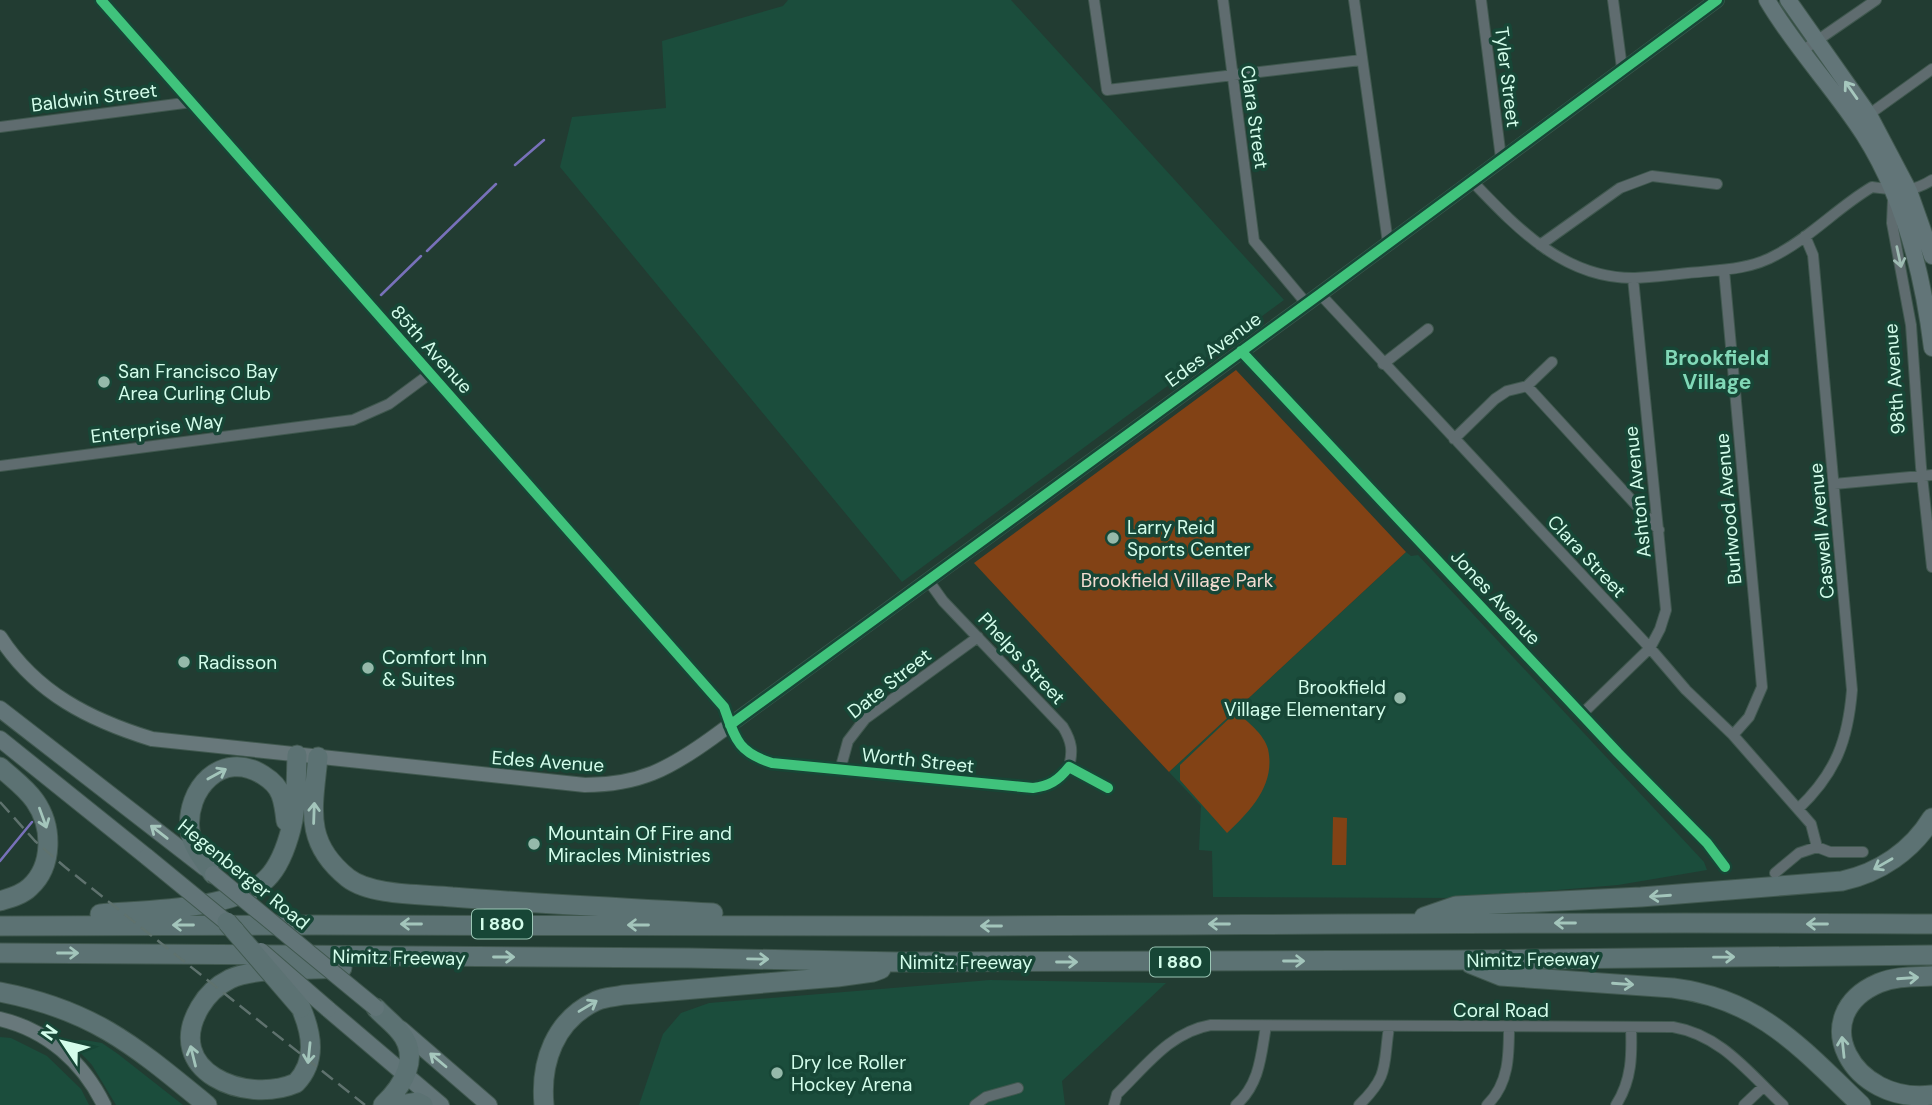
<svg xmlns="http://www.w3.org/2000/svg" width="1932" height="1105" viewBox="0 0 1932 1105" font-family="'DM Sans',sans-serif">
<rect width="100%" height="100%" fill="#223c32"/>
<path fill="#1b4d3c" d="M788,0h223l273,300 -382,282 -342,-415 12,-50 94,-9 -4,-67 121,-35z
M1406,552l5,4 7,-1 286,307 3,8 -89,15 -158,13 -247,-1 -1,-46 -13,-1 2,-44 -32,-34z
M990,980l176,3 -104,98 3,24h-426l24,-71 18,-21 28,-10z
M0,1037l11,1 36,18 34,33 8,16h-89z
M84,1040l18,3 16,11 65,51h-67l-24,-40 -23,-24z"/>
<path fill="#824215" d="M1236,370l170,182 -237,220 -195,-209z
M1236,712c11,9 28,22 32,37 8,36 -18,62 -41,84l-47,-53v-15z
M1333,817l14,1 -1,47h-14z"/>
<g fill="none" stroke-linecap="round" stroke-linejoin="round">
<path stroke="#7871ba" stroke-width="2.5" d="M515,165l29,-25
M427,251l69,-67
M381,295l40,-39
M0,861l32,-39"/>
<defs>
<path id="street" d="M101,0l623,707c11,31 13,45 48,56l261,25c16,-2 25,-7 36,-21l39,21
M1094,0l13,90 254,-30
M1223,0l31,241 52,62
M1354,0l34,243
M1481,0l20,158
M1613,0l9,68
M1802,51l74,-51
M1864,118l68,-49
M0,127l192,-25
M1471,180c46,48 93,99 164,98 18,-1 36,-3 53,-5 30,-3 62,-3 88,-18 35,-18 62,-48 96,-68 25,3 38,7 60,-7
M1893,199l-1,24 19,102 10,142 11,100
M1540,245l80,-57 32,-12 65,8
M1724,270l38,417 -13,30 -16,18
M1320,294l330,354 36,42 47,45 78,89 6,23
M1241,351l377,402 89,90 18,24
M1383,364l45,-35
M1527,386l132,144
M1454,439l41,-40 12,-8 20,-5 25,-24
M0,466l353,-46 36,-16 42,-31
M1834,484l98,-9
M928,580l15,21 120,126c9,15 10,24 6,40
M1582,714l68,-66 10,-19 6,-19 -33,-332
M840,770l8,-29 17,-22 113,-82
M1798,809c38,-36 50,-69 54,-119l-39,-435 -8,-19
M1775,873l24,-20 18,-6 13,5h33
M975,1105l11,-8 32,-9
M1114,1105l3,-11c29,-28 53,-62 94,-69l462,2c48,8 76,46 110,78
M1236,1105c24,-21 25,-50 30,-79
M1359,1105c31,-30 24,-40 30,-78
M1487,1105c22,-21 22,-50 22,-78
M1616,1105c16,-25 16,-50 15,-78
M1744,1105l19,-18"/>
<path id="secondary" d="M0,637c36,56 90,83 152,102l433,46c54,0 84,-16 127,-47l608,-444 397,-294
M0,1019c47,11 83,43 104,86"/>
<path id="primary" d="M1767,0c28,48 67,88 97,135 40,63 59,140 68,213
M1788,0l81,115 40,76 23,65
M0,709l205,159
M0,739l147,118
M328,1009l113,96
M401,1029l88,76"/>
<path id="highway" d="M318,757c-5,51 -15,85 30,121 23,18 76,16 104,19 87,7 174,11 261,16
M0,767c12,11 26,21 35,34 18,26 18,65 -5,86 -8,8 -20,11 -30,14
M213,874c-8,-12 -21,-28 -23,-43 -5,-42 32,-82 73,-56 8,5 15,11 18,20 3,8 4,17 5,26
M100,914c43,-4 130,-4 163,-32 14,-11 21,-29 26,-46 8,-25 7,-54 8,-81
M1424,917l32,-11 185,-9 201,-16c37,-8 70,-30 90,-63
M0,926c317,-2 634,0 951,0 327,-1 654,-5 981,-2
M0,953l690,5 210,4 560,-2 472,-5
M1471,964l30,12 172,12c87,11 128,60 188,117
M1932,976c-18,1 -36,0 -53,7 -75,32 -27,122 53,112
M0,992c94,18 136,55 207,113
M301,1008c11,26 16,53 -5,75 -51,22 -134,-12 -96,-76 7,-12 18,-22 30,-28 25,-12 83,-9 112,-11
M376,1008c7,8 17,15 24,24 21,25 3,54 -17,73
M399,1105l18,-3 6,3
M544,1105c-4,-43 11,-85 52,-104 8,-4 18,-4 27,-6l214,-18 36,-5 8,-3"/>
</defs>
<use href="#street" stroke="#40584f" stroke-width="12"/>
<use href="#secondary" stroke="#40584f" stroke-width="16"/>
<use href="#primary" stroke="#40584f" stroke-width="18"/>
<use href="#highway" stroke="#40584f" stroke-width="21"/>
<use href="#street" stroke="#5f6c6f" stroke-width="10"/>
<use href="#secondary" stroke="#68787b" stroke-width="14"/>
<use href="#primary" stroke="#627578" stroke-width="16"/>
<use href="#highway" stroke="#5c7273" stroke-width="19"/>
<path stroke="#5f726e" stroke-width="2.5" stroke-dasharray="14 7" stroke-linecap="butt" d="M0,802l35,39 30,26 300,238"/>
<defs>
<path id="primary-bridge" d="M147,857l89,73
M213,874l163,134
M261,951l67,58"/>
<path id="highway-bridge" d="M227,922l74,86"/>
</defs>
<use href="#primary-bridge" stroke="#40584f" stroke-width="18" stroke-linecap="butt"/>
<use href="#highway-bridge" stroke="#40584f" stroke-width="21" stroke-linecap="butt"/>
<use href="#primary-bridge" stroke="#627578" stroke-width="16"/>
<use href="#highway-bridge" stroke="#5c7273" stroke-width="19"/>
<defs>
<path id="cycleway" d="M101,0l623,707c11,31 13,45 48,56l261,25c16,-2 25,-7 36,-21l39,21
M1241,351l377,402 89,90 18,24
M730,725l590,-431 397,-294"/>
</defs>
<use href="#cycleway" stroke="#174636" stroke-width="15"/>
<use href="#cycleway" stroke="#40c37c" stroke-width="10"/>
</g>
<defs><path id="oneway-shaft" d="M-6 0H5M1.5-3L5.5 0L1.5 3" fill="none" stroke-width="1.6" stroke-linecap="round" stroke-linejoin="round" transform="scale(1.75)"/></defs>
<g stroke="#a6c7bd">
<use href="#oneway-shaft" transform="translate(1851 90) rotate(-125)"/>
<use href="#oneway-shaft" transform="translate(159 832) rotate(-142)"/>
<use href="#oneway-shaft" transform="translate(438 1060) rotate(-140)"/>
</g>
<use stroke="#9fbcb3" href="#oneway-shaft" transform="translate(1899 257) rotate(78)"/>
<g stroke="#a3c5bb">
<use href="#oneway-shaft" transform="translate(217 774) rotate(-29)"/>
<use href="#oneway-shaft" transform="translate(314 813) rotate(-88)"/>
<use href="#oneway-shaft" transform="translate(43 818) rotate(70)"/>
<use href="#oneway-shaft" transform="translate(1883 864) rotate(150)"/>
<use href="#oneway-shaft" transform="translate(1660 896) rotate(176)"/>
<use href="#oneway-shaft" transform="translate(1565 923) rotate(-180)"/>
<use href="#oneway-shaft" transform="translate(411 924) rotate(-180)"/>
<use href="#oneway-shaft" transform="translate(1219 924) rotate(180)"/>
<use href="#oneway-shaft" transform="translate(1817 924) rotate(-180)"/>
<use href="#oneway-shaft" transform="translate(183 925) rotate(180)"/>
<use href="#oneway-shaft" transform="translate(638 925) rotate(-180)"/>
<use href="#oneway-shaft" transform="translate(991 926) rotate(180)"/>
<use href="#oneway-shaft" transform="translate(68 953)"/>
<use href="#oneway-shaft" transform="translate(504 957)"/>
<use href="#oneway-shaft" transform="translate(1724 957) rotate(-1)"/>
<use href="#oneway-shaft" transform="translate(758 959) rotate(1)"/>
<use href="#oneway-shaft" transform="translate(1294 961)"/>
<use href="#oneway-shaft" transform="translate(1067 962)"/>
<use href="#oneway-shaft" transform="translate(1908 978) rotate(-4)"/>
<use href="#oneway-shaft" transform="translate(1623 984) rotate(4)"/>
<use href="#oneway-shaft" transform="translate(588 1006) rotate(-31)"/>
<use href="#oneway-shaft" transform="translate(1843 1047) rotate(-96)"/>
<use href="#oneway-shaft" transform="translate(309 1053) rotate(96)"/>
<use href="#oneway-shaft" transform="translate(193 1056) rotate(-104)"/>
</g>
<g fill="#95b9aa" stroke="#174636" stroke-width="2.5">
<circle cx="104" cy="382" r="7"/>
<circle cx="1113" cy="538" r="7"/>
<circle cx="184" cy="662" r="7"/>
<circle cx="368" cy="668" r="7"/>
<circle cx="1400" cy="698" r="7"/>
<circle cx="534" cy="844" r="7"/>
<circle cx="777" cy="1073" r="7"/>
</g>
<g text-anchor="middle" stroke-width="7" stroke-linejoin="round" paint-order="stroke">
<g fill="#174636" stroke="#9bc6b5" stroke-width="2">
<rect x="472" y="909.5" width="60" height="29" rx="5"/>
<rect x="1150" y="947.5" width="60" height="29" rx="5"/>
</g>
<g font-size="18" font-weight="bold" fill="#d3fdeb">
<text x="502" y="930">I 880</text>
<text x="1180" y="968">I 880</text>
</g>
<g font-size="19" fill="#d3fdeb" stroke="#174636">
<text transform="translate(1508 77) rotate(83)" y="7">Tyler Street</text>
<text transform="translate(94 97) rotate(-7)" y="7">Baldwin Street</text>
<text transform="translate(1255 117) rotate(82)" y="7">Clara Street</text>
<text transform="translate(432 349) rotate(48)" y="7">85th Avenue</text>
<text transform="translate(1213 349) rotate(-36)" y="7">Edes Avenue</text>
<text transform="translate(1894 379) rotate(-94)" y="7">98th Avenue</text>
<text transform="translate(157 428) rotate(-7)" y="7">Enterprise Way</text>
<text transform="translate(1637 492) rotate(-96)" y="7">Ashton Avenue</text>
<text transform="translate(1728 509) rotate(-95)" y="7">Burlwood Avenue</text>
<text transform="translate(1821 531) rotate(-95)" y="7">Caswell Avenue</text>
<text transform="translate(1587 556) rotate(47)" y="7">Clara Street</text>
<text transform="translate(1496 597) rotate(47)" y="7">Jones Avenue</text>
<text transform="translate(1022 658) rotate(47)" y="7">Phelps Street</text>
<text transform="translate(889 683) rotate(-38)" y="7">Date Street</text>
<text transform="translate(918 760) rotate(6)" y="7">Worth Street</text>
<text transform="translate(548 761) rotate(4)" y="7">Edes Avenue</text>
<text transform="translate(244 874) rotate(39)" y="7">Hegenberger Road</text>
<text transform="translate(399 957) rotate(1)" y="7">Nimitz Freeway</text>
<text transform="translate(1533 959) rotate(-1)" y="7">Nimitz Freeway</text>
<text x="966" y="969">Nimitz Freeway</text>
<text x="1501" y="1017">Coral Road</text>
</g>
<g font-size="19" fill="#d3fdeb" stroke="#174636" text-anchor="start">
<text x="118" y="378">San Francisco Bay<tspan x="118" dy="22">Area Curling Club</tspan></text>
<text x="1127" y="534">Larry Reid<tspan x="1127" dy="22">Sports Center</tspan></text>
<text x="382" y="664">Comfort Inn<tspan x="382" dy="22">&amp; Suites</tspan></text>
<text x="198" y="669">Radisson</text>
<text x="1386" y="694" text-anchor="end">Brookfield<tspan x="1386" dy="22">Village Elementary</tspan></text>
<text x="548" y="840">Mountain Of Fire and<tspan x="548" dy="22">Miracles Ministries</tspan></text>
<text x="791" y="1069">Dry Ice Roller<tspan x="791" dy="22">Hockey Arena</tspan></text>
</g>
<g font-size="19" fill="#f2dbd0" stroke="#174636">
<text x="1177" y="587">Brookfield Village Park</text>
</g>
<g font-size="21" font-weight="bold" fill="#81d8b7" stroke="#174636">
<text x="1717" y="365">Brookfield<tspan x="1717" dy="24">Village</tspan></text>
</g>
</g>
<g transform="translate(63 1042) rotate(305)" stroke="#174636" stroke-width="5" paint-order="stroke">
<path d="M0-5L12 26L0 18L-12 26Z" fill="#d3fdeb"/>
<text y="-10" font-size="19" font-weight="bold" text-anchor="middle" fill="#d3fdeb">N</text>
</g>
</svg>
